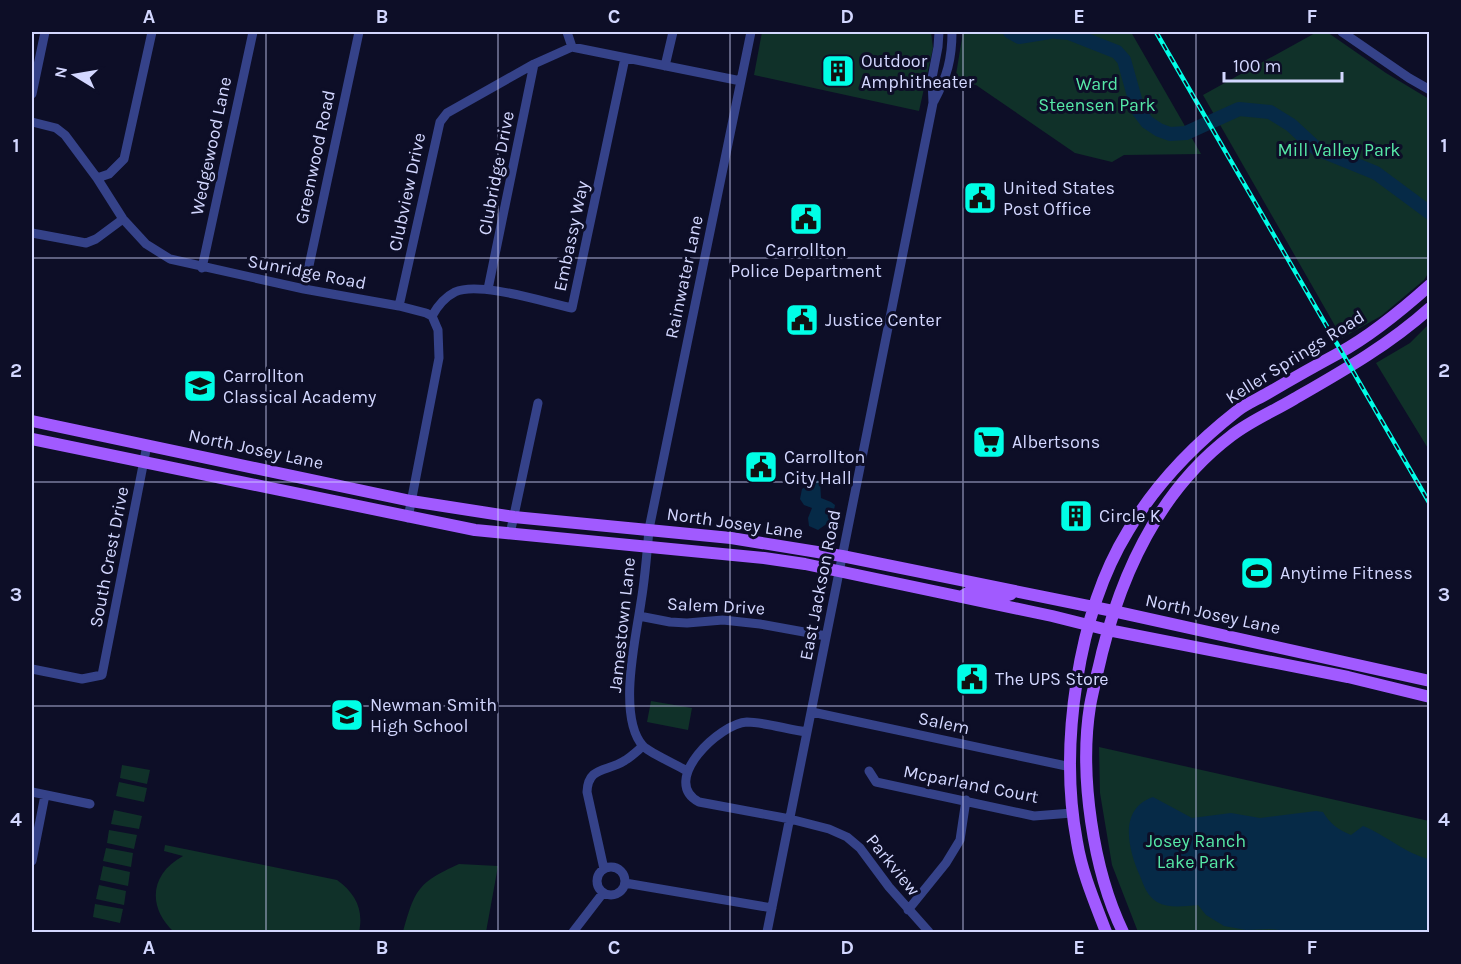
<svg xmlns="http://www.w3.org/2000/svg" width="1461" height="964" viewBox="0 0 1461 964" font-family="Karla,sans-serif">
<rect width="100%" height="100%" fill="#0d0e27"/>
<path fill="#103129" d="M762,32h169l2,16 -14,63 -165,-36z
M963,32h168l70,122 -77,1 -12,7 -37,-9 -99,-68 -21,-4z
M1317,32h10l59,41 43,26v173l-5,8 -43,36 -39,22 -139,-243z
M1429,324v126l-53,-87 34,-20z
M651,701l41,7 -4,22 -41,-8z
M1099,747l330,74v111h-291l-26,-67 -12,-72z
M122,765l28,5 -3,14 -27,-6z
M119,782l28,6 -3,14 -28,-6z
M114,810l28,6 -3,13 -28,-5z
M109,830l28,5 -3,14 -27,-6z
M165,845l172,35c18,13 27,29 22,52h-185c-27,-25 -24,-58 9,-76l-19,-5z
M106,848l27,5 -2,14 -28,-6z
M459,864l39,2 -12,66h-83c12,-42 14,-49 56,-68z
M103,866l27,6 -2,14 -28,-6z
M99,885l27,6 -2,14 -28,-6z
M95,904l28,5 -3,14 -27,-6z"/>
<path fill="#062a47" d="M817,480l3,1 1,17 10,4 4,3 -3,15 -14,10 -9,-4 -1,-8 4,-10 -8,-3 -4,-6 2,-10z
M1153,797l39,21 39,-5 29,5 56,-7 7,1c7,12 16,18 28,23l12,-9c23,9 43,28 66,33v73h-130l-30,-3 -23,1 -22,-4 -18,-11 -8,-10c-13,1 -29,4 -41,-3 -10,-6 -13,-16 -17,-26 -12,-27 -22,-67 13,-79z"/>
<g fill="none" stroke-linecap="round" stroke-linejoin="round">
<path stroke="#062a47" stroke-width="14" d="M1010,32l9,5 31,-5
M1056,32l13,1 48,19 7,8 14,50 9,12 12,8 11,4 16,-1 53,-24 31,3 21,13 26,24 59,24 54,40"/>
<path stroke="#354289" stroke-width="9" d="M567,32l5,15
M1342,32l67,46 21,12
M665,66l8,-34
M32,94l13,-62
M934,101c13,-24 18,-42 18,-69
M32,122l24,6 9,7 32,43 26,41 23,25 24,15 134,30 95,17 27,7 6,3 6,14 1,28 -31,160
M97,178l12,-4 15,-15 28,-127
M32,233l54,10 10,-4 27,-20
M202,268l51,-236
M304,289l55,-257
M488,289l46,-225
M399,306l41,-184 7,-9 87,-49 38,-17 169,34
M432,316c5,-9 13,-19 23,-24 24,-11 89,10 117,16l53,-250
M510,534l28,-131
M639,616l31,6 17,1 36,-3 37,4 66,12
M32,669l50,10 20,-4 45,-230
M812,712l259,55
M807,732c-17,-2 -44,-10 -60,-10 -27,1 -88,59 -48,80l91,17 39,10 18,8 13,11 29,39 40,45
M687,771c-10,-6 -37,-18 -44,-25 -26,-29 -7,-109 -2,-144 4,-24 6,-48 8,-73l102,-497
M869,771l7,11 158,34 38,-3
M32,792l58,12
M32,861l13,-66
M597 881a14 14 0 1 1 28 0a14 14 0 1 1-28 0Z
M604,869l-17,-77c1,-26 20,-20 37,-31 7,-4 13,-10 19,-15
M625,883l147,25
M908,910l38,-47 14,-23 6,-40
M573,932l30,-39
M767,932l166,-829 -1,-25 6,-31 1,-15"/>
<path stroke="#a15aff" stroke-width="12" d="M32,421l379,80 103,16 217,21 111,18 271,55 317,70
M32,439l443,91 289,28 41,6 247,52 56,14 240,47 82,20
M962,597c13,-14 34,4 49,-3
M1106,932c-11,-29 -24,-59 -29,-90 -18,-95 0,-228 51,-311 27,-46 67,-87 109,-120 9,-7 21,-12 31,-18 24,-14 47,-27 71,-40 33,-18 63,-43 91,-68
M1123,932c-30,-62 -44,-157 -33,-226 3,-17 8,-35 12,-53 21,-84 59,-164 129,-217 19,-15 43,-25 63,-37 47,-27 95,-54 136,-91"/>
<defs>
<path id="rail" d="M1156,32l274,472"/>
</defs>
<use href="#rail" stroke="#00fee6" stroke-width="4.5"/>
<use href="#rail" stroke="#0d0e27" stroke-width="2" stroke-dasharray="7" stroke-linecap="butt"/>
</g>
<path fill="none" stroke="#d3d7ff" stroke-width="1.5" stroke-opacity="0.55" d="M266,32v900M498,32v900M730,32v900M963,32v900M1196,32v900M32,258h1398M32,482h1398M32,706h1398"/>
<defs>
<symbol id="building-square" viewBox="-11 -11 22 22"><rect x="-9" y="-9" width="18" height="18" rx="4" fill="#00fee6" stroke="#0d0e27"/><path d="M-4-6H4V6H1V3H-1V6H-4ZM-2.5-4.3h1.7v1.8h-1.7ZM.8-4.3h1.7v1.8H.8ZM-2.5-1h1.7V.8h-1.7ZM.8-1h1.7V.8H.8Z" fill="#111"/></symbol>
<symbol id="civic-square" viewBox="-11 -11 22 22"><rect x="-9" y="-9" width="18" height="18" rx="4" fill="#00fee6" stroke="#0d0e27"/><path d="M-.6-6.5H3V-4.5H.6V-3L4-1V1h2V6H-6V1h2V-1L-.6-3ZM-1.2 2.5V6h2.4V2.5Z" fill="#111"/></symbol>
<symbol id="school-square" viewBox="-11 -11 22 22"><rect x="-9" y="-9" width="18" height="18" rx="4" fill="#00fee6" stroke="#0d0e27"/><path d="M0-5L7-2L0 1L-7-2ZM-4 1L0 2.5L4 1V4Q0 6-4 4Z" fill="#111"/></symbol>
<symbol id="supermarket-square" viewBox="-11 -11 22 22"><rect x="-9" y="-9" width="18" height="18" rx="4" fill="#00fee6" stroke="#0d0e27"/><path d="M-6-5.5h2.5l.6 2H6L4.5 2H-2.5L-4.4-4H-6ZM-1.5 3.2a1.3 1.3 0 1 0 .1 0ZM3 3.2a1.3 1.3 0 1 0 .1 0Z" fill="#111"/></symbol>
<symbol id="stadium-square" viewBox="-11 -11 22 22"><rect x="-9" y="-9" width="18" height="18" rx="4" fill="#00fee6" stroke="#0d0e27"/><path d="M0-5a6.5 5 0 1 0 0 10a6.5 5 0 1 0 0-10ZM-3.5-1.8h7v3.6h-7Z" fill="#111"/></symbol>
</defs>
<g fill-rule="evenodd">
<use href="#building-square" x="819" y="52" width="38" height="38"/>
<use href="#civic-square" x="961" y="179" width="38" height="38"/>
<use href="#civic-square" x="787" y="200" width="38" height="38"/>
<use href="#civic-square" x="783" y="301" width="38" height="38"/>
<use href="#school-square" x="181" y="367" width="38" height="38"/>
<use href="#supermarket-square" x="970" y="423" width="38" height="38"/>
<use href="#civic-square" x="742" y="448" width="38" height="38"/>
<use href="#building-square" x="1057" y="497" width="38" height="38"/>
<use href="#stadium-square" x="1238" y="554" width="38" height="38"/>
<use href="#civic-square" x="953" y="660" width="38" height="38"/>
<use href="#school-square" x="328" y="696" width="38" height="38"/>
</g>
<g text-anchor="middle" stroke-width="6" stroke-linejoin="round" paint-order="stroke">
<g font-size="18" fill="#d3d7ff" stroke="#0d0e27" text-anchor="start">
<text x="861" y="67">Outdoor<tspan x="861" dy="21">Amphitheater</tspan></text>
<text x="1003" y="194">United States<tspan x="1003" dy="21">Post Office</tspan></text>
<text x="806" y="256" text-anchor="middle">Carrollton<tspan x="806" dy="21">Police Department</tspan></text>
<text x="825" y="326">Justice Center</text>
<text x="223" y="382">Carrollton<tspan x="223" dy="21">Classical Academy</tspan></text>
<text x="1012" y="448">Albertsons</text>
<text x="784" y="463">Carrollton<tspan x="784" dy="21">City Hall</tspan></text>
<text x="1099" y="522">Circle K</text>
<text x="1280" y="579">Anytime Fitness</text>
<text x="995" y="685">The UPS Store</text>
<text x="370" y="711">Newman Smith<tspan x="370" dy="21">High School</tspan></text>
</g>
<g font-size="18" fill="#56e8a7" stroke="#0d0e27">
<text x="1097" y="90">Ward<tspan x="1097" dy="21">Steensen Park</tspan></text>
<text x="1339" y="156">Mill Valley Park</text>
<text x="1196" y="847">Josey Ranch<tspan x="1196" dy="21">Lake Park</tspan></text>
</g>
<g font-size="18" fill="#d3d7ff" stroke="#0d0e27">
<text transform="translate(211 146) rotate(-78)" y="6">Wedgewood Lane</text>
<text transform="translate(315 157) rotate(-78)" y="6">Greenwood Road</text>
<text transform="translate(496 173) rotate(-79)" y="6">Clubridge Drive</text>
<text transform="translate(407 192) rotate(-78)" y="6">Clubview Drive</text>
<text transform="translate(571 236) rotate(-78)" y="6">Embassy Way</text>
<text transform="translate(307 272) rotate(11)" y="6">Sunridge Road</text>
<text transform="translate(684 277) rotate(-78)" y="6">Rainwater Lane</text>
<text transform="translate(1295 357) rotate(-32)" y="6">Keller Springs Road</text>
<text transform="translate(256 449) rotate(12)" y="6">North Josey Lane</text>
<text transform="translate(735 523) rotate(8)" y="6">North Josey Lane</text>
<text transform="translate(109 557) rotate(-79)" y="6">South Crest Drive</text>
<text transform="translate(820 585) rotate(-79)" y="6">East Jackson Road</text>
<text transform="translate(716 606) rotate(3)" y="6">Salem Drive</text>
<text transform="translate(1213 614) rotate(12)" y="6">North Josey Lane</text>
<text transform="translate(622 625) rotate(-84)" y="6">Jamestown Lane</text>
<text transform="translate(944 723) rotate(12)" y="6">Salem</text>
<text transform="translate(971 784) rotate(11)" y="6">Mcparland Court</text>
<text transform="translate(893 865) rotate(51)" y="6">Parkview</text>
</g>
</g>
<rect width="1461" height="964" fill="none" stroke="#0d0e27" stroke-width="66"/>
<g transform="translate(75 75) rotate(281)" stroke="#0d0e27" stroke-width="4.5" paint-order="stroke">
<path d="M0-4.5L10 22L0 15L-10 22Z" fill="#d3d7ff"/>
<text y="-9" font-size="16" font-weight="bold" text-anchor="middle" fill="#d3d7ff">N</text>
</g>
<path d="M1224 72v9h118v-9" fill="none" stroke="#d3d7ff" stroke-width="3"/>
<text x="1233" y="72" font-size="18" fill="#d3d7ff" stroke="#0d0e27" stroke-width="4.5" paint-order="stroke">100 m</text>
<rect x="33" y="33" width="1395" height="898" fill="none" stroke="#d3d7ff" stroke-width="2"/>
<g font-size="20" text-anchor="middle" font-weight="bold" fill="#d3d7ff">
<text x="149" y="23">A</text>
<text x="382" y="23">B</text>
<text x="614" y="23">C</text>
<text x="847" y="23">D</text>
<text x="1079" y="23">E</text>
<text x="1312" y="23">F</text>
<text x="16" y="152">1</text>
<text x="1444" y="152">1</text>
<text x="16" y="377">2</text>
<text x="1444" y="377">2</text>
<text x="16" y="601">3</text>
<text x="1444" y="601">3</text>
<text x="16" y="826">4</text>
<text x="1444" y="826">4</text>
<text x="149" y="954">A</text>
<text x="382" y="954">B</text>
<text x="614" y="954">C</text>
<text x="847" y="954">D</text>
<text x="1079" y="954">E</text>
<text x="1312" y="954">F</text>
</g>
</svg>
